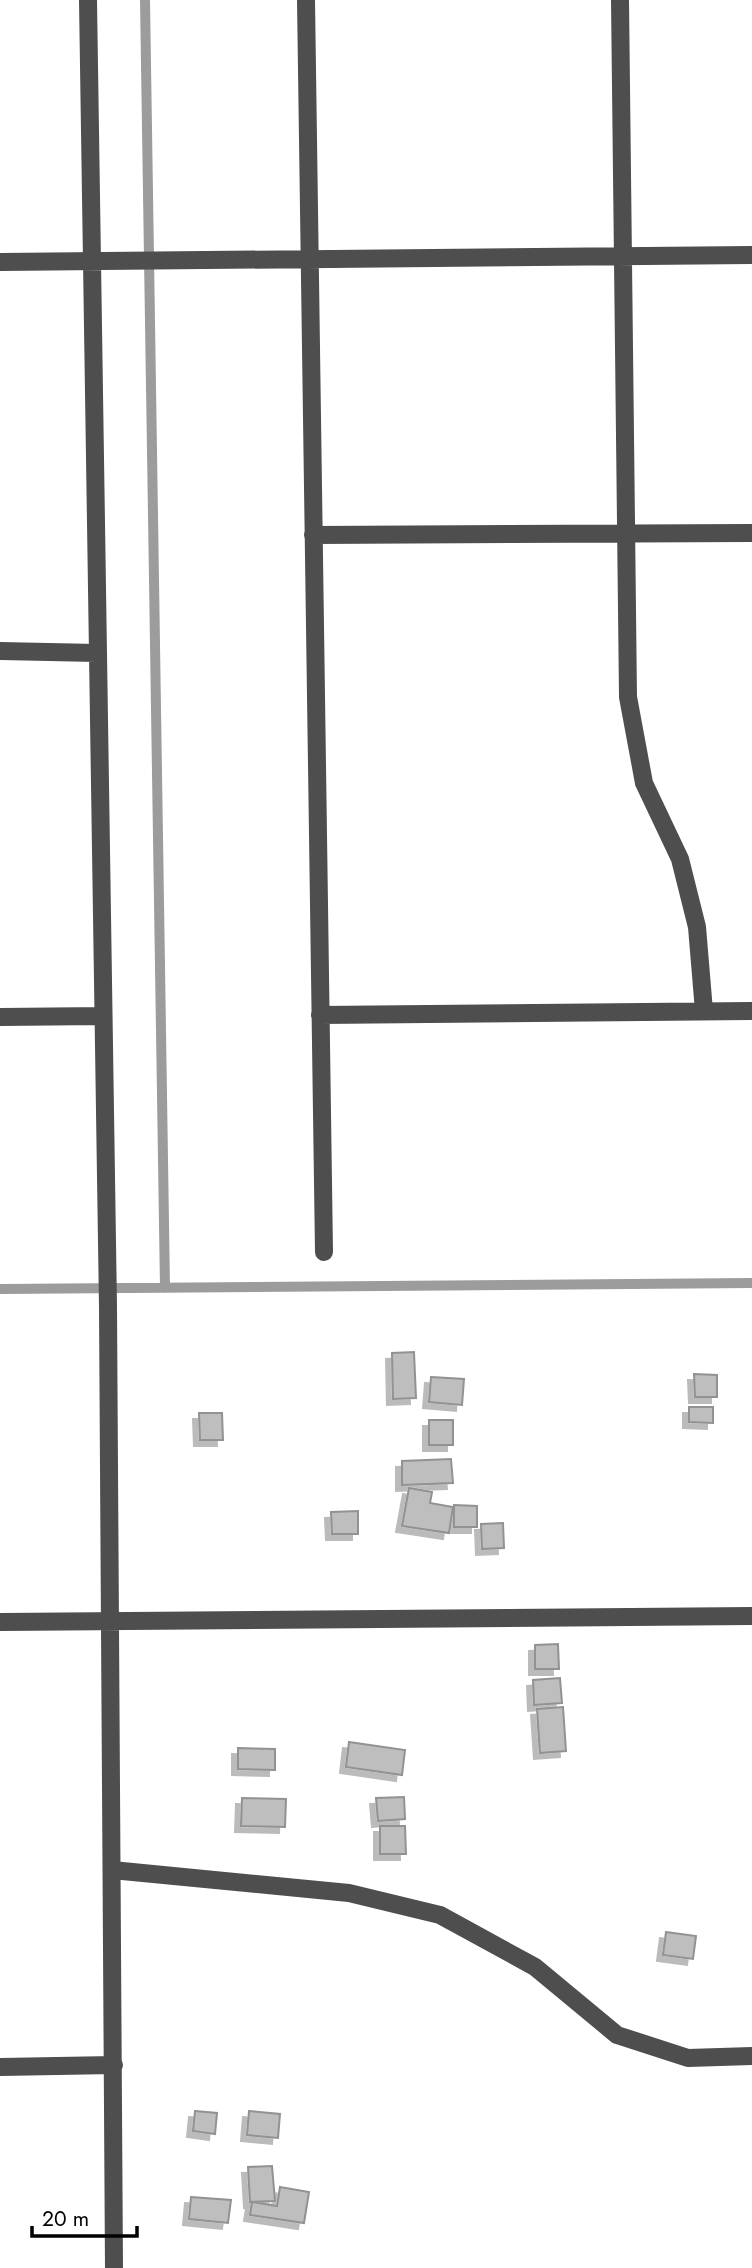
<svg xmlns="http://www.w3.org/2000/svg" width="752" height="2268" viewBox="0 0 752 2268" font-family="Jost,sans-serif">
<defs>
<filter id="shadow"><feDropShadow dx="-6" dy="6" stdDeviation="0" flood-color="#0004"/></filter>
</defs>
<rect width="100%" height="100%" fill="#fff"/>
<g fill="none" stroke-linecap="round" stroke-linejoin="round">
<path stroke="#9c9c9c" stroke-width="10" d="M145,0l20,1288
M0,1289l752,-6"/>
</g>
<path fill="#bebebe" stroke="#929292" stroke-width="2" filter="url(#shadow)" d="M414,1352l2,46 -23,1 -1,-46z
M694,1374l23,1v22h-22z
M431,1377l33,2 -2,26 -33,-3z
M689,1407h24v16l-24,-1z
M199,1413h23l1,27h-23z
M429,1420h24v25h-24z
M451,1459l2,24 -51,2v-24z
M409,1488l23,4 -2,11 23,4 -4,26 -47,-7z
M454,1505l23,1v21h-23z
M358,1511v23h-26l-1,-22z
M503,1523l1,25 -22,1 -1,-25z
M558,1644l1,25h-24v-24z
M560,1678l2,25 -28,2 -1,-25z
M563,1707l3,44 -26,2 -3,-44z
M349,1742l56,8 -3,25 -56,-8z
M238,1748l37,1v21l-37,-1z
M404,1797l1,22 -27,2 -2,-23z
M242,1798l44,1 -1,28 -44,-1z
M380,1826h25l1,28h-26z
M666,1932l30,4 -3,23 -30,-4z
M195,2111l22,2 -2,21 -22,-3z
M249,2111l31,3 -2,24 -31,-3z
M272,2166l3,35 -25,1 -2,-35z
M280,2187l29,5 -5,31 -54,-8 2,-13 25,4z
M191,2197l40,3 -3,23 -39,-4z"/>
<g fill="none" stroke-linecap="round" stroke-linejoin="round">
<path stroke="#4e4e4e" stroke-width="18" d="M88,0l20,1307 6,961
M306,0l18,1252
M620,0l8,697 16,86 36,76 17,68 7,84
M0,262l752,-7
M313,535l439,-2
M0,651l97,2
M320,1015l432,-4
M0,1017l103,-1
M0,1622l752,-6
M112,1870l237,23 91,22 95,52 82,68 71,23 64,-2
M0,2067l114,-2"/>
</g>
<path d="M32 2226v10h105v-10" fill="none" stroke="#000000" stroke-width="3.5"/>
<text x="42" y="2226" font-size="21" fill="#000000" stroke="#ffffff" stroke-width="5" paint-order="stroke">20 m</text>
</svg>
